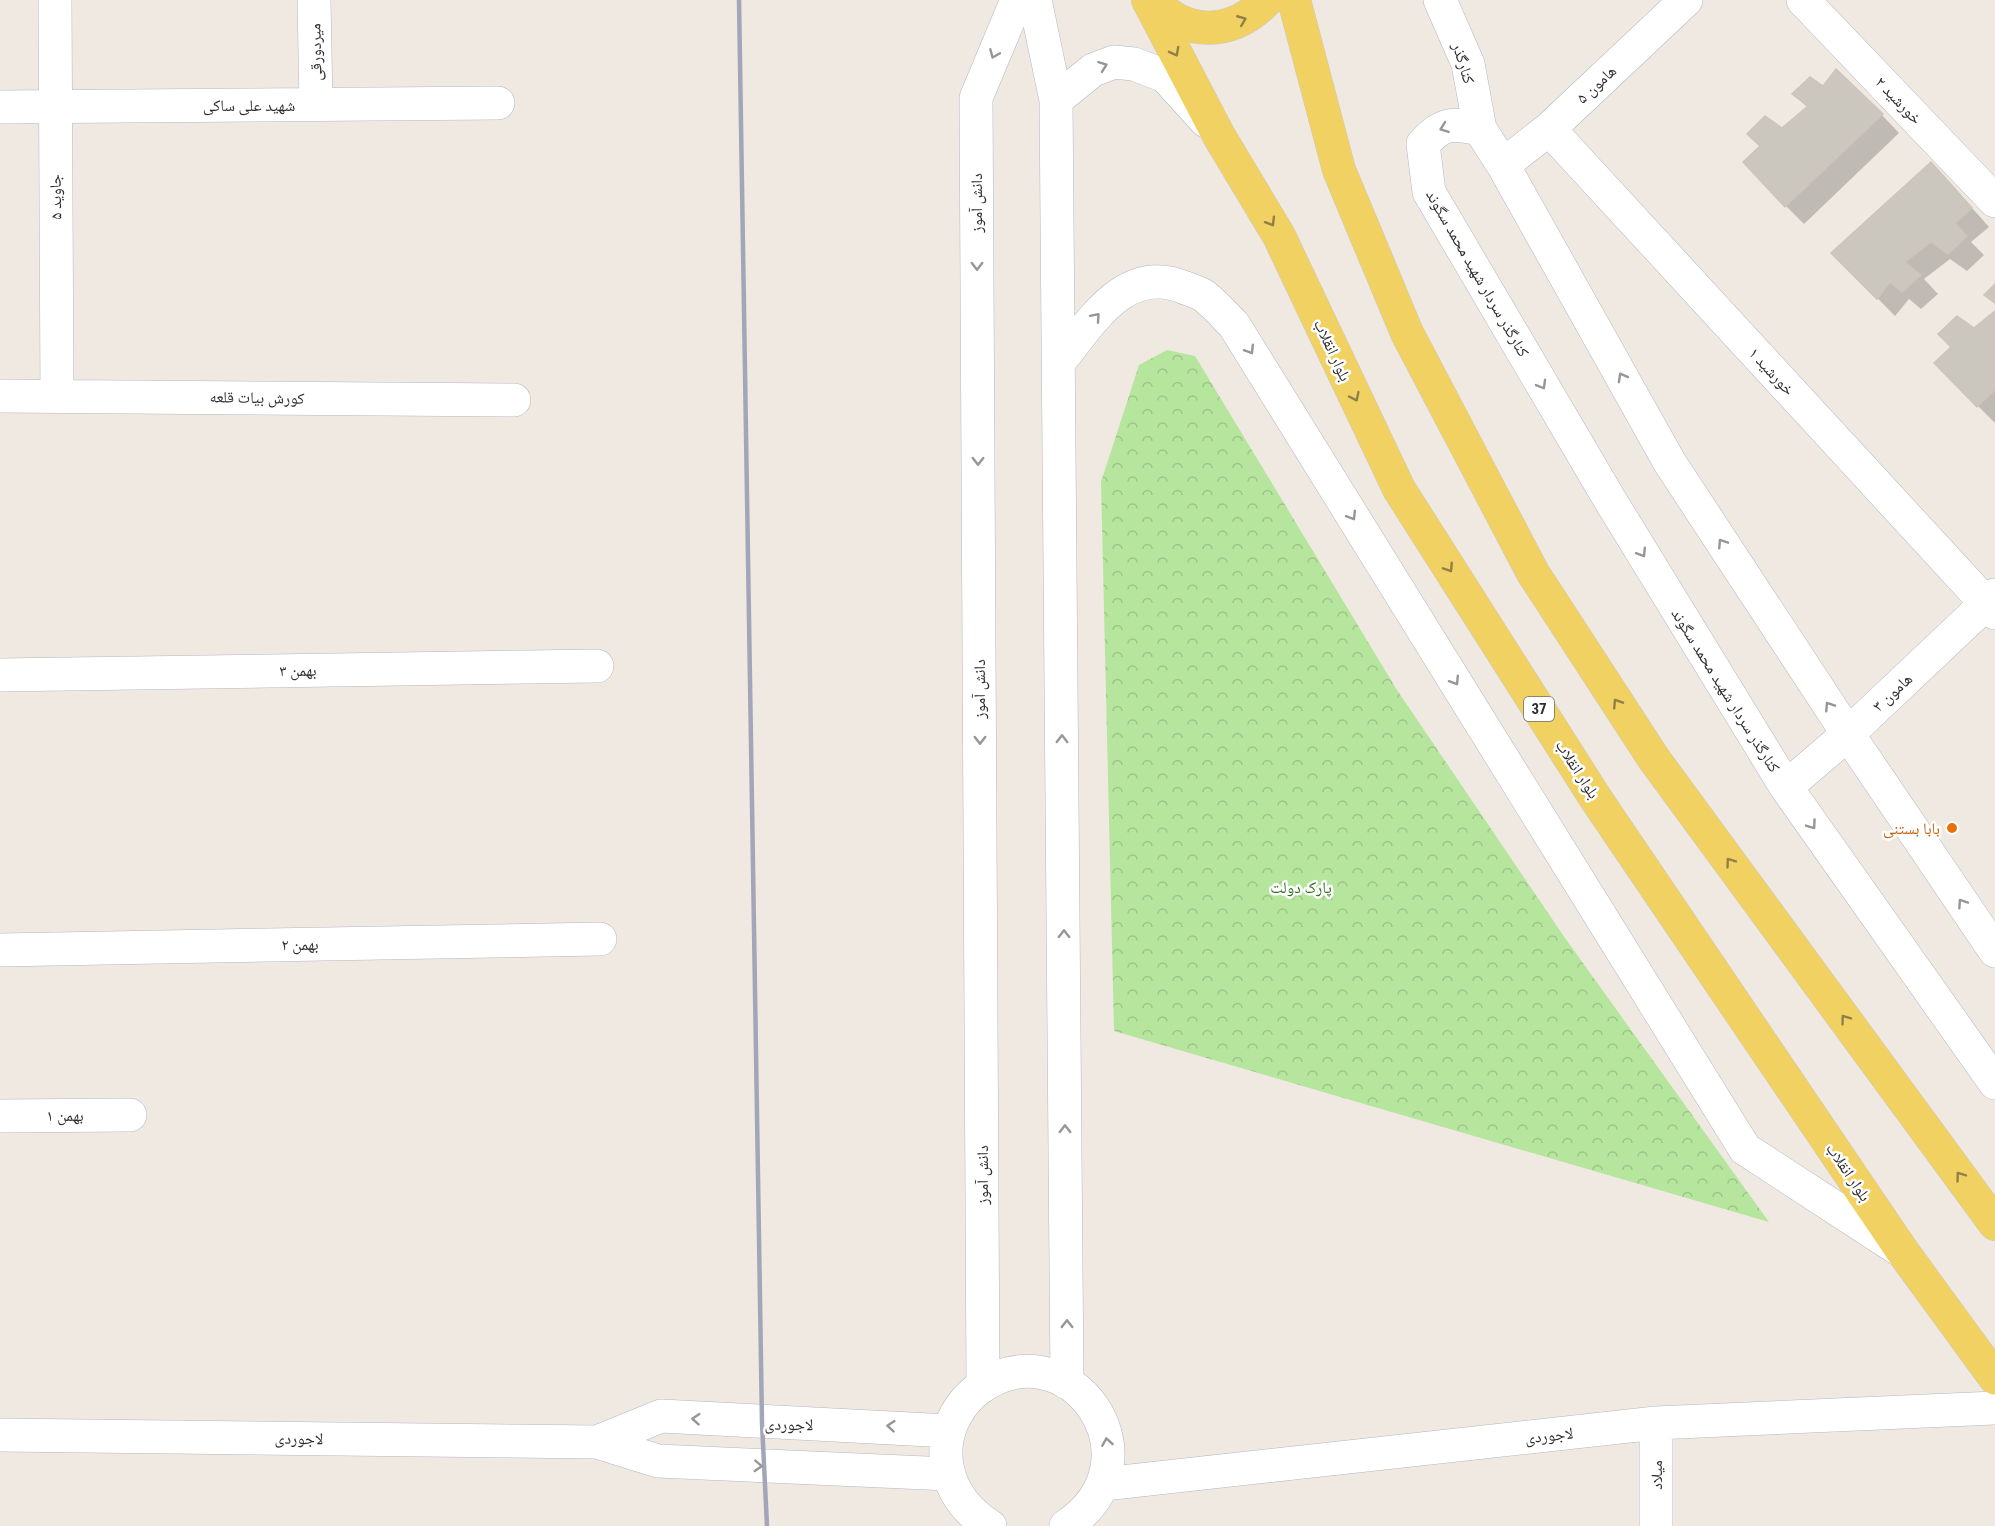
<svg xmlns="http://www.w3.org/2000/svg" width="1995" height="1526" viewBox="0 0 1995 1526" font-family="'Roboto Condensed','Noto Naskh Arabic',sans-serif">
<defs>
<pattern id="forest-crowns" width="20" height="18" patternUnits="userSpaceOnUse" patternTransform="scale(1.5)"><rect width="20" height="18" fill="#b6e59e"/><path d="M2 6a3 3 0 1 1 6 0M12 15a3 3 0 1 1 6 0" fill="none" stroke="#9dc588"/></pattern>
</defs>
<rect width="100%" height="100%" fill="#efe9e1"/>
<path fill="url(#forest-crowns)" d="M1167,350l28,6 202,334 168,248 204,284 -655,-191 -13,-549 38,-117z"/>
<path fill="#0003" d="M1823,88l59,27 17,18 -95,91 -18,-18 -4,-77 26,-21 -14,-14z
M1949,182l40,45 -18,15 13,13 -17,16 -17,-12 -26,20 14,15 -17,15 -12,-10 -14,17 -62,-63z
M1995,313v110l-17,-17 -25,-59z"/>
<path fill="#cbc7bf" stroke="#cbc5ba" stroke-width="1.5" d="M1836,69l47,45 -98,93 -42,-45 17,-16 -13,-12 18,-18 17,12 26,-22 -16,-12 18,-17 13,9z
M1931,162l41,46 -17,15 12,13 -19,18 -17,-12 -26,20 16,13 -19,17 -12,-10 -13,17 -46,-46z
M1995,284v19l-11,-8z
M1995,311v79l-18,17 -43,-44 17,-16 -13,-13 19,-18 17,12z"/>
<g fill="none" stroke-linecap="round" stroke-linejoin="round">
<defs>
<path id="minor" d="M55,0l2,395
M314,0l2,104
M1035,0l21,100 11,1283
M1440,0l28,64 12,65
M1803,0l192,201
M1056,100l37,-30 21,-8 20,2 31,12 41,45
M0,107l498,-4
M1549,129l446,484
M1503,165l46,-36 137,-129
M1059,362c32,-39 65,-98 124,-75 7,3 15,5 21,9 11,8 21,20 30,29l511,824 158,103
M0,396l514,4
M0,675l597,-9
M1786,787l62,-53 147,-139
M0,950l600,-11
M1995,951l-147,-217 -178,-271 -167,-298 -23,-36c-29,-6 -36,-7 -57,15l6,48 181,308 176,287 209,296
M0,1116l130,-1
M983,1385l-7,-1287 41,-98
M1656,1423v103
M0,1435l597,7 61,19 291,13
M597,1442l64,-26 288,15
M1104,1484l552,-61 339,-15
M990,1526c-28,-17 -46,-45 -44,-79 2,-23 14,-44 32,-58 90,-66 188,70 88,137"/>
<path id="major" d="M1148,0l71,136 60,100 120,253 197,310 307,453 92,126
M1152,0c35,38 80,36 115,0
M1294,0l45,170 68,163 126,240 121,186 341,465"/>
</defs>
<use href="#minor" stroke="#b4b7c1" stroke-width="34"/>
<use href="#major" stroke="#c9c9c9" stroke-width="34"/>
<use href="#minor" stroke="#fff" stroke-width="33"/>
<use href="#major" stroke="#f2d163" stroke-width="33"/>
<path stroke="#a3a6b8" stroke-width="4.5" d="M739,0l23,1423 5,103"/>
</g>
<defs><path id="oneway-chevron" d="M-2-3.5L2.5 0L-2 3.5" fill="none" stroke-width="1.6" stroke-linecap="round" stroke-linejoin="round" transform="scale(1.5)"/></defs>
<g stroke="#908048">
<use href="#oneway-chevron" transform="translate(1242 20) rotate(-22)"/>
<use href="#oneway-chevron" transform="translate(1175 52) rotate(62)"/>
<use href="#oneway-chevron" transform="translate(1271 222) rotate(59)"/>
<use href="#oneway-chevron" transform="translate(1355 397) rotate(65)"/>
<use href="#oneway-chevron" transform="translate(1449 568) rotate(57)"/>
<use href="#oneway-chevron" transform="translate(1617 703) rotate(-123)"/>
<use href="#oneway-chevron" transform="translate(1730 862) rotate(-126)"/>
<use href="#oneway-chevron" transform="translate(1845 1019) rotate(-126)"/>
<use href="#oneway-chevron" transform="translate(1960 1176) rotate(-126)"/>
</g>
<g stroke="#969696">
<use href="#oneway-chevron" transform="translate(994 54) rotate(113)"/>
<use href="#oneway-chevron" transform="translate(1103 66) rotate(-20)"/>
<use href="#oneway-chevron" transform="translate(1444 128) rotate(160)"/>
<use href="#oneway-chevron" transform="translate(977 266) rotate(90)"/>
<use href="#oneway-chevron" transform="translate(1096 317) rotate(-49)"/>
<use href="#oneway-chevron" transform="translate(1250 350) rotate(58)"/>
<use href="#oneway-chevron" transform="translate(1622 377) rotate(-119)"/>
<use href="#oneway-chevron" transform="translate(1542 385) rotate(60)"/>
<use href="#oneway-chevron" transform="translate(978 461) rotate(90)"/>
<use href="#oneway-chevron" transform="translate(1352 516) rotate(58)"/>
<use href="#oneway-chevron" transform="translate(1722 543) rotate(-123)"/>
<use href="#oneway-chevron" transform="translate(1642 553) rotate(58)"/>
<use href="#oneway-chevron" transform="translate(1455 681) rotate(58)"/>
<use href="#oneway-chevron" transform="translate(1829 706) rotate(-123)"/>
<use href="#oneway-chevron" transform="translate(1062 739) rotate(-90)"/>
<use href="#oneway-chevron" transform="translate(980 740) rotate(90)"/>
<use href="#oneway-chevron" transform="translate(1812 825) rotate(55)"/>
<use href="#oneway-chevron" transform="translate(1962 903) rotate(-124)"/>
<use href="#oneway-chevron" transform="translate(1064 934) rotate(-90)"/>
<use href="#oneway-chevron" transform="translate(1065 1129) rotate(-90)"/>
<use href="#oneway-chevron" transform="translate(1067 1324) rotate(-90)"/>
<use href="#oneway-chevron" transform="translate(696 1419) rotate(-176)"/>
<use href="#oneway-chevron" transform="translate(891 1426) rotate(-175)"/>
<use href="#oneway-chevron" transform="translate(1107 1442) rotate(-99)"/>
<use href="#oneway-chevron" transform="translate(758 1466) rotate(3)"/>
</g>
<circle fill="#e8710a" stroke="#fff" stroke-width="2" cx="1952" cy="828" r="6"/>
<g text-anchor="middle" stroke-width="5" stroke-linejoin="round" paint-order="stroke">
<rect fill="#fff" stroke="#6d6d6d" stroke-width="1.5" x="1524" y="697" width="30" height="24" rx="4.5"/>
<g font-size="15" font-weight="bold" fill="#2e2e2e">
<text x="1539" y="714">37</text>
</g>
<g font-size="16" fill="#2e2e2e" stroke="#fff">
<text transform="translate(315 52) rotate(-91)" y="6">میردورقی</text>
<text transform="translate(1464 63) rotate(73)" y="6">کنارگذر</text>
<text transform="translate(1596 84) rotate(-43)" y="6">هامون ۵</text>
<text transform="translate(1899 100) rotate(46)" y="6">خورشید ۲</text>
<text x="249" y="111">شهید علی ساکی</text>
<text transform="translate(55 197) rotate(-91)" y="6">جاوید ۵</text>
<text transform="translate(976 203) rotate(-90)" y="6">دانش آموز</text>
<text transform="translate(1478 273) rotate(60)" y="6">کنارگذر سردار شهید محمد سگوند</text>
<text transform="translate(1333 350) rotate(65)" y="6">بلوار انقلاب</text>
<text transform="translate(1772 371) rotate(47)" y="6">خورشید ۱</text>
<text transform="translate(257 397) rotate(1)" y="6">کورش بیات قلعه</text>
<text transform="translate(298 670) rotate(-1)" y="6">بهمن ۳</text>
<text transform="translate(979 689) rotate(-90)" y="6">دانش آموز</text>
<text transform="translate(1726 690) rotate(58)" y="6">کنارگذر سردار شهید محمد سگوند</text>
<text transform="translate(1892 692) rotate(-43)" y="6">هامون ۳</text>
<text transform="translate(1578 769) rotate(57)" y="6">بلوار انقلاب</text>
<text transform="translate(300 944) rotate(-1)" y="6">بهمن ۲</text>
<text x="65" y="1121">بهمن ۱</text>
<text transform="translate(1849 1172) rotate(56)" y="6">بلوار انقلاب</text>
<text transform="translate(982 1175) rotate(-90)" y="6">دانش آموز</text>
<text transform="translate(789 1424) rotate(1)" y="6">لاجوردی</text>
<text transform="translate(1549 1435) rotate(-6)" y="6">لاجوردی</text>
<text transform="translate(299 1438) rotate(1)" y="6">لاجوردی</text>
<text transform="translate(1656 1475) rotate(-90)" y="6">میلاد</text>
</g>
<g font-size="16" fill="#c56008" stroke="#fff" text-anchor="end">
<text x="1940" y="834">بابا بستنی</text>
</g>
<g font-size="16" fill="#2c6e1b" stroke="#fff">
<text x="1301" y="893">پارک دولت</text>
</g>
</g>
</svg>
